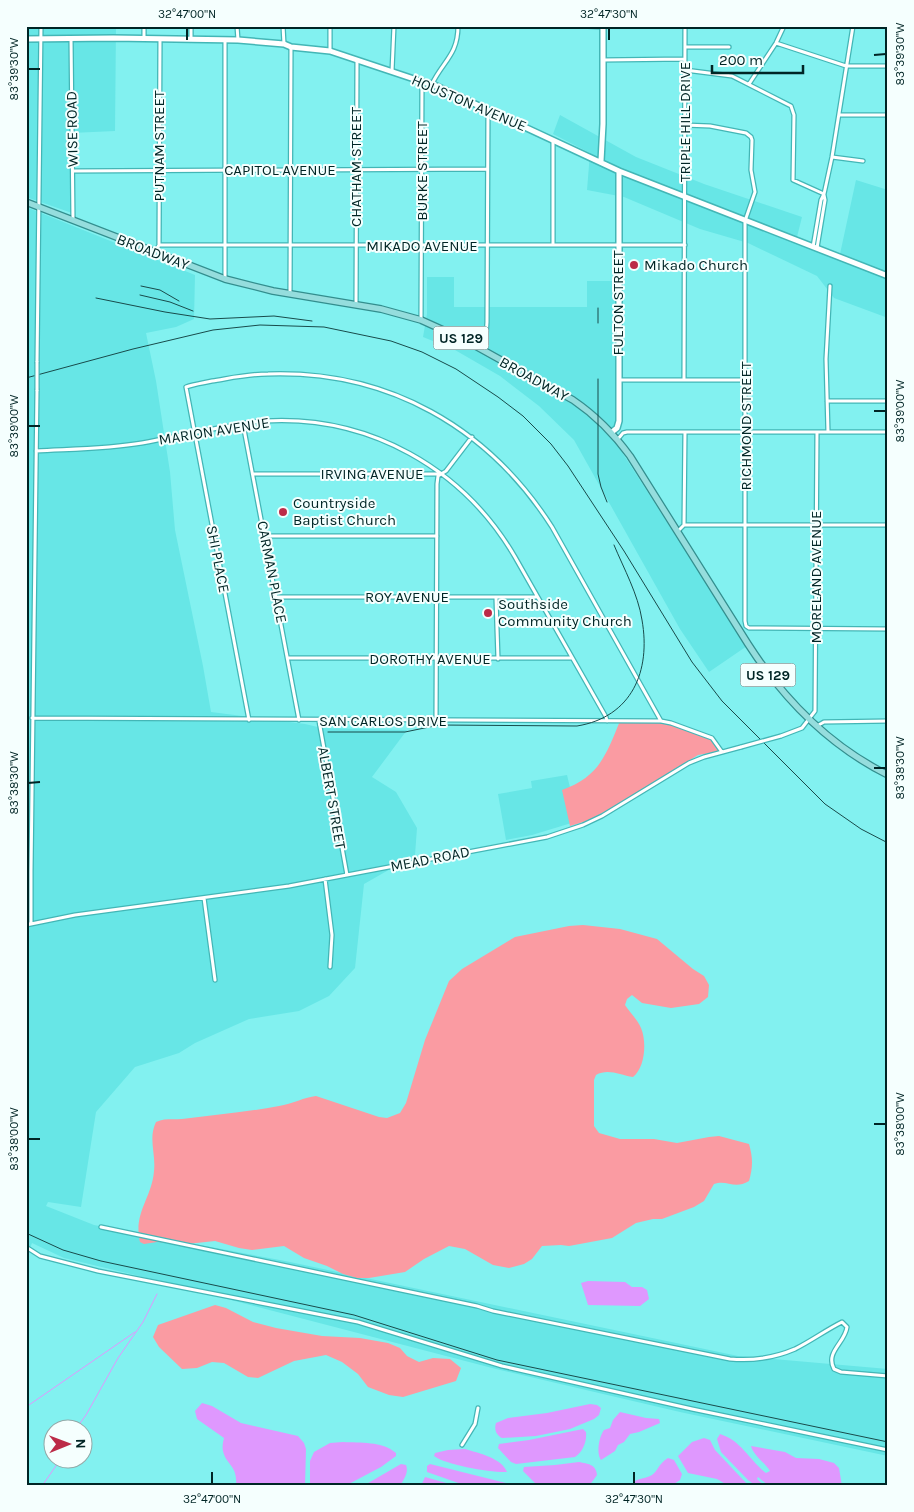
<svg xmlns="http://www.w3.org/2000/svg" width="914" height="1512" viewBox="0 0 914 1512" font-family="Karla,sans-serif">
<rect width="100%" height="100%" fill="#82f1f0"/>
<path fill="#67e6e6" d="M26,26h90l-1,105 -44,2 1,80 -46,-16z
M560,115l76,42 68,27 98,33 -5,20 43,17 16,-74 32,10v128l-54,-20 -17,-22 -69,-33 -48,-14 -76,-32 -37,-7 3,-37 -37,-19z
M26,207l169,68 -1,44 -18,8 -30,6 10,48 14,91 5,58 28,136 8,46 94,12 17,4 85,2 -35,47 24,15 21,36 -2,27 -51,29 -9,84 -26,28 -30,15 -50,8 -54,24 -16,10 -44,14 -39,45 -15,95 -33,-5 -2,4 48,19 191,36 453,95 150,13v87l-208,-44 -184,-43 -361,-94 -71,-17 -32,-15 -6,15z
M427,277h27v30h133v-26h31l-2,162 131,203 -38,26 -29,-43 -106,-189 -35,-34 -39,-30 -45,-26 -32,-13 4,-23z
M567,775l11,46 -46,14 -26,5 -8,-46 34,-6 -1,-7z"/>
<path fill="#fa9ba2" d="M620,721h42l48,16 8,6 4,8 -24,4 -84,52 -27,14 -17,5 -8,-36c37,-13 44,-35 58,-69z
M583,925l37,4 37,10 36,30 11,7 5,9 -1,12 -9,7 -28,4 -29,-5 -10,-8 -5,4 -2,6c5,8 13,15 16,23 6,14 4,40 -8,49 -13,-2 -25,-9 -37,-2l-2,5v46l5,7 21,6h34l23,4 32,-6 10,-1 30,8c4,14 4,23 0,37 -15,9 -22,-2 -35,3l-10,17 -10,6 -32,12h-9l-17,4 -24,15 -43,8 -8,-1 -19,1 -10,13 -8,5 -15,4 -16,-3 -28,-16 -16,-3 -25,13 -19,13 -36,6h-12l-14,-4 -16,-8 -23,-8 -20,-12 -32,4 -13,-2 -24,-7 -28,3 -30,-2 -13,2 -4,-2c-7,-29 12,-44 14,-71 2,-17 -6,-33 2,-49 8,-4 17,-2 26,-3 33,-4 65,-7 97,-13 13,-2 26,-9 37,-10l63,21 8,1 13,-5 6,-10 19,-63 24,-59 13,-12 53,-32 54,-11z
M215,1305l11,3 27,14 23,6 46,8 38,2 28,5 12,5 7,8 12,6 14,-4 17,1 11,9 -5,13 -53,16 -14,-2 -21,-8 -10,-13 -16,-12 -16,-7 -32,6 -36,17 -10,-1 -24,-14 -12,-1 -15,6 -15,1 -23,-22 -6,-10 5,-12z"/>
<path fill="#df98fe" d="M588,1281l37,1 7,5h10l5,3 2,9 -9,7 -52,-1 -7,-22z
M202,1403l10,3 29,17 57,13 6,7 2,6 -1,37h-69c2,-21 -10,-21 -13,-35 -1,-4 0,-9 1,-13l-27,-19 -2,-8z
M590,1404l7,1 4,3 -2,7 -5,4 -24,10 -34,7 -34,2c-6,-3 -8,-9 -6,-15l12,-5 39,-5z
M620,1412l26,6 13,1 1,4 -21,9 -9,2 -6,8 -6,3 -3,6 -14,9c-5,-7 -2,-23 3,-30l6,-2 3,-8z
M583,1429l3,3c1,9 -3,20 -11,25l-59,7 -5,-2 -13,-14 1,-4 30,-4z
M720,1434c22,7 29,26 46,39l4,-2c-5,-8 -17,-16 -19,-25l34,6 11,6 23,1 15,4 5,5 3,18h-73l-11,-9 -1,2 8,7h-9l-8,-6 -27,-28 -4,-13z
M704,1438l6,2 5,10 34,36h-20l-12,-7 -29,-6 -10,-17 14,-14z
M343,1442c17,1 39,-1 53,11v3l-15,11 -36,19h-35v-25l4,-9 16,-9z
M465,1449c13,4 37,9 42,23 -15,1 -61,-7 -73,-16l1,-3 13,-3z
M668,1458l6,2 8,14 -2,6 -9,6h-40c4,-9 13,-6 21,-11 6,-4 6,-11 16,-17z
M579,1462c9,2 17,2 18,13l-8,11h-51l-15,-15 1,-4 31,-2z
M401,1464l5,1c3,7 -2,14 -6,21h-37z
M430,1464l76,19 7,3h-46l-40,-14v-6z
M425,1477l32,9h-36z"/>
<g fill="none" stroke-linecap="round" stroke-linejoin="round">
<path stroke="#df98fe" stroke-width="1" d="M26,1407l109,-75
M75,1430l11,-15 32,-57 25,-36 14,-28
M42,1486l18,-26"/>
<defs>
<path id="street" d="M191,26v13
M237,26l1,14
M283,26l1,18
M583,26l20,1
M144,38v-12
M71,39l2,181
M225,41v237
M776,43l70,23h42
M685,47h44
M330,50v-24
M603,60l82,-1
M685,70l47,6 59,30 3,9 -1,65 31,14
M392,71l2,-45
M432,84c11,-23 26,-29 26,-58
M749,84l27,-41 8,-17
M839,115h49
M684,125l26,1 36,7 5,4 1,3 -1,30 4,22 -10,29v400
M832,157l31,4
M73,171l414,-2
M159,245h526
M553,245v-104
M813,247l8,-47 3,-6 8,-37 21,-131
M817,248l8,-48 -1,-5
M155,252l4,-7 1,-205
M290,294l1,-247
M356,304l1,-243
M421,320l1,-239
M485,351l2,-29 1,-212
M37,362l4,-336
M619,380h127
M684,380l1,-354
M827,401h61
M243,424l56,296
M828,432l-2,-73 4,-73
M618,439l5,-6 4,-1h261
M36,451c35,-2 71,-2 106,-8 27,-5 54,-11 82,-16 13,-2 27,-6 41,-6 104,-6 198,47 250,136l91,160 1,4
M253,474h188l5,-3 26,-34
M684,525l1,-93
M678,531l6,-6h204
M265,536h172
M276,597h261
M496,598l2,61
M745,621l1,5 3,2 139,1
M288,658h284
M32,718l629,3 10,2 41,15 10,14
M249,720l-63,-333c8,-3 17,-4 26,-6 19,-3 37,-7 56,-7 120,-4 220,53 284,153l109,194
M319,721l28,154
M436,721l1,-237 1,-8 3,-2
M817,726l7,-4 64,-1
M781,736l21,-8 13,-17 2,-279
M325,879l7,56 -2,32
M204,898l11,82
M31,923v-52l6,-481
M26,925l49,-10 214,-29 258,-49 36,-12 19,-9 87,-53 15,-6 37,-10
M101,1227l376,79 16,5 237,48c22,2 44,-1 65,-10 16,-8 31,-19 47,-27l5,5c-2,16 -22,25 -13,42l7,3 47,4
M26,1247l14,9 58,15 260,51 144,44 190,43 196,41
M462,1445l13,-21 3,-16"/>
<path id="secondary" d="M26,39l87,-1 125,2 46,4 7,3 39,4 96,32 6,1 187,87 269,105
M601,161l2,-37v-98
M612,432l5,-4 2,-7v-250"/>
<path id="primary" d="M26,202l199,77 48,12 108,18 40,11 42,19 110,61c22,15 41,34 57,56l118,188c36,56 80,101 140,131"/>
</defs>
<use href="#street" stroke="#43b6b6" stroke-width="5.5"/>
<use href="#secondary" stroke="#43b6b6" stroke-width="8"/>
<use href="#primary" stroke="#338e8e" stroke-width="8"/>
<use href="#street" stroke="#fff" stroke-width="3"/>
<use href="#secondary" stroke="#fff" stroke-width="5"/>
<use href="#primary" stroke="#95dddd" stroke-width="5.5"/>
<path stroke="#184b4b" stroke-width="1" d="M141,286l19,4 19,11
M140,295l30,7 23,9
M96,298l69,14 45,7 64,-3 38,5
M598,323v-15
M26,378l107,-29 80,-19 47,-5 64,2 67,14 31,11 34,17 42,28 25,19 28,28 17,22 56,85 68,111 30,39 103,103 36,25 27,14
M598,379v95l3,13 6,15
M328,732h77l34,-7 138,1c55,-9 74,-55 65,-106 -4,-26 -18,-51 -28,-75
M26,1233l37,17 38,11 253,54 143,45 391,82"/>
<defs>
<path id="street-bridge" d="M37,390v-28
M741,747l40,-11"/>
</defs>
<use href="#street-bridge" stroke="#43b6b6" stroke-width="5.5" stroke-linecap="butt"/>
<use href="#street-bridge" stroke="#fff" stroke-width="3"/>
</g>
<path fill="none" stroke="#002525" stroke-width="2" d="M187,28v12M609,28v12M874,55l12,-1M28,69h12M874,411h12M28,426h12M874,768h12M28,783l12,-1M874,1124h12M28,1139h12M212,1472v12M634,1472v12"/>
<g fill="#bc2b48" stroke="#f5fffe" stroke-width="2">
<circle cx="634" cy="265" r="5"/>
<circle cx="283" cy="512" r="5"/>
<circle cx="488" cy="613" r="5"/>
</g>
<g text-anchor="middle" stroke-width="4" stroke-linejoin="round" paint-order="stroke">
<g fill="#f5fffe" stroke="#4a6666" stroke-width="1">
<rect x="433.5" y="326.5" width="55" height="23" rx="4"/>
<rect x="740.5" y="663.5" width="55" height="23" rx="4"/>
</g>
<g font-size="14" font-weight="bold" fill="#002525">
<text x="461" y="343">US 129</text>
<text x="768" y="680">US 129</text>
</g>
<g font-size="15" fill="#002525" stroke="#f5fffe">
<text transform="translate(469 103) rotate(23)" y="5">HOUSTON AVENUE</text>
<text transform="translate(685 122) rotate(-90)" y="5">TRIPLE HILL DRIVE</text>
<text transform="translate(72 129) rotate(-91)" y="5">WISE ROAD</text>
<text transform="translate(159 146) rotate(-90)" y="5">PUTNAM STREET</text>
<text transform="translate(356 167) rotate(-90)" y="5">CHATHAM STREET</text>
<text x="280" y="175">CAPITOL AVENUE</text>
<text transform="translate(422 171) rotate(-90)" y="5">BURKE STREET</text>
<text x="422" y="251">MIKADO AVENUE</text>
<text transform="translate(153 252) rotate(21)" y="5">BROADWAY</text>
<text transform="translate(618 303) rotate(-90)" y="5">FULTON STREET</text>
<text transform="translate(534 379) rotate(29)" y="5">BROADWAY</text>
<text transform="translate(746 426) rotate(-90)" y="5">RICHMOND STREET</text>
<text transform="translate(214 431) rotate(-9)" y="5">MARION AVENUE</text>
<text x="372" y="479">IRVING AVENUE</text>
<text transform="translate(218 559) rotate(79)" y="5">SHI PLACE</text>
<text transform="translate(272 572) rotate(79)" y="5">CARMAN PLACE</text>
<text transform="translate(816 577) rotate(-90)" y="5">MORELAND AVENUE</text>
<text x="407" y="602">ROY AVENUE</text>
<text x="430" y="664">DOROTHY AVENUE</text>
<text x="383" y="726">SAN CARLOS DRIVE</text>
<text transform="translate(332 798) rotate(80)" y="5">ALBERT STREET</text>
<text transform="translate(430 859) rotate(-11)" y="5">MEAD ROAD</text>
</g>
<g font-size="15" fill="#002525" stroke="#f5fffe" text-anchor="start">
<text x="644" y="270">Mikado Church</text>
<text x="293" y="508">Countryside<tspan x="293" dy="17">Baptist Church</tspan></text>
<text x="498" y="609">Southside<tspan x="498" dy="17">Community Church</tspan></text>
</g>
</g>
<rect width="914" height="1512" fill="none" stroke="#f5fffe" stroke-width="55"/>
<g transform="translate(68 1444) rotate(89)"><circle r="24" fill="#f5fffe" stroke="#93a8a7"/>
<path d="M0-4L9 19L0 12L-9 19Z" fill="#bc2b48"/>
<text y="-8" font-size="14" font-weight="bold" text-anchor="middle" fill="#002525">N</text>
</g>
<path d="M712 65v8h91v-8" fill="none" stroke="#002525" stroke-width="2.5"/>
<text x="719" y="65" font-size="15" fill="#002525" stroke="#f5fffe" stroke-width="4" paint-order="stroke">200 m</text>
<rect x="28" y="28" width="858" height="1456" fill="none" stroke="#002525" stroke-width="2"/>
<g font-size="12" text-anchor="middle" fill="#002525">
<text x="187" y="18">32°47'00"N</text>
<text x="609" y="18">32°47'30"N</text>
<text transform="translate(900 54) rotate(-90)" y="4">83°39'30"W</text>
<text transform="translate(14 69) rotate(-90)" y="4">83°39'30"W</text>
<text transform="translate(900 411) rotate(-90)" y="4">83°39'00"W</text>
<text transform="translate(14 426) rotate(-90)" y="4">83°39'00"W</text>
<text transform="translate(900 768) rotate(-90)" y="4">83°38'30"W</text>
<text transform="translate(14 783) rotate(-90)" y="4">83°38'30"W</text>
<text transform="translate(900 1124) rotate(-90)" y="4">83°38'00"W</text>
<text transform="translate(14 1139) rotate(-90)" y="4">83°38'00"W</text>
<text x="212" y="1503">32°47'00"N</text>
<text x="634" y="1503">32°47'30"N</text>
</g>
</svg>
